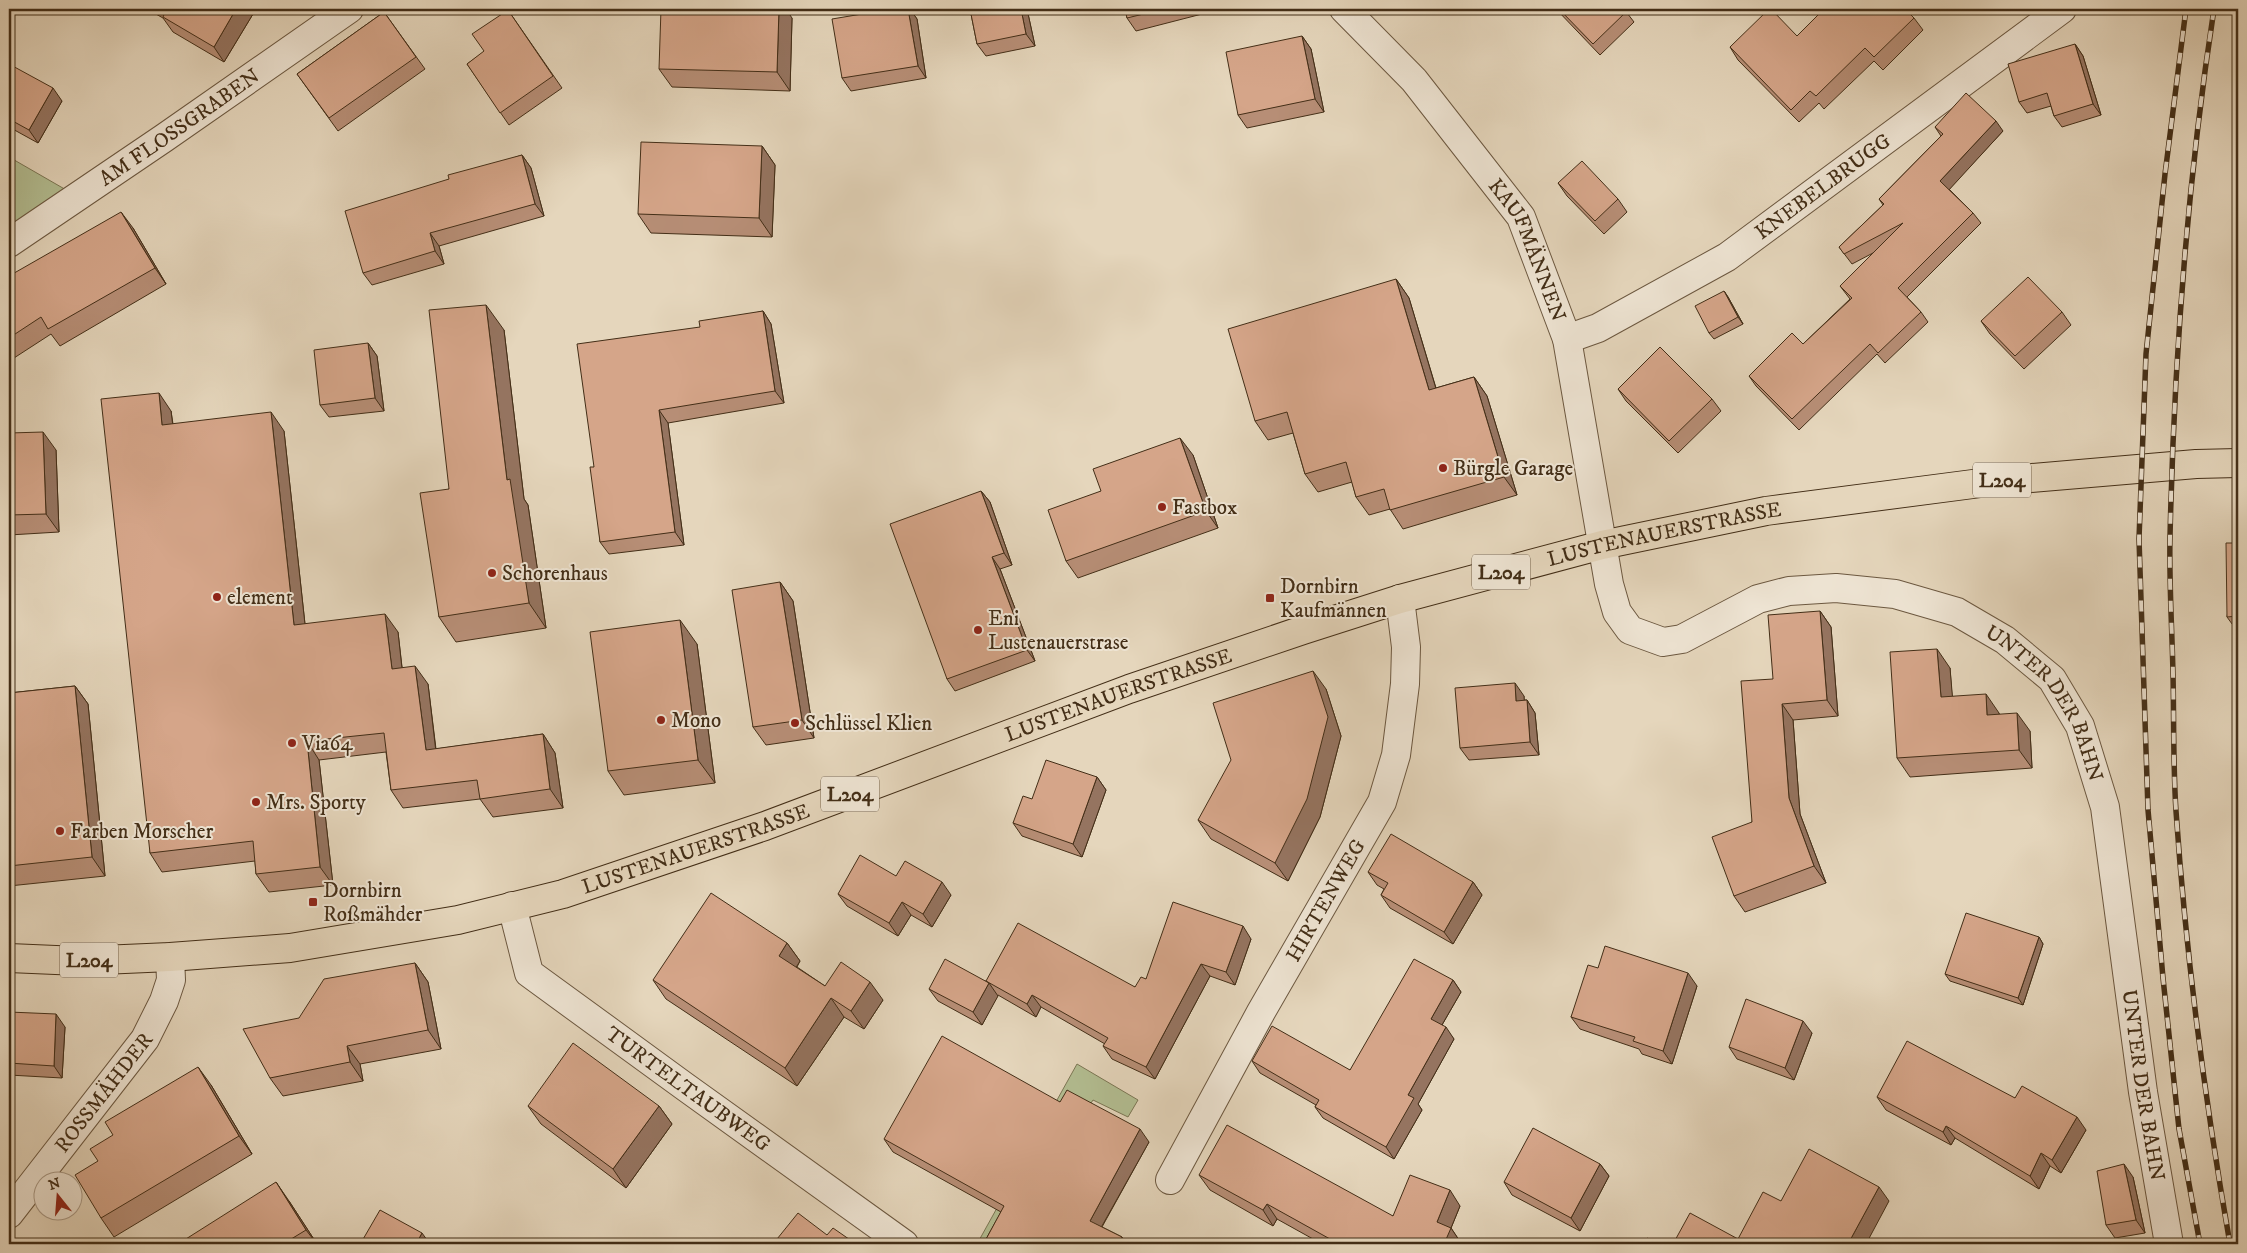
<svg xmlns="http://www.w3.org/2000/svg" width="2247" height="1253" viewBox="0 0 2247 1253" font-family="'IM FELL DW Pica',serif">
<rect width="100%" height="100%" fill="#e5d6bc"/>
<filter id="stains"><feTurbulence type="fractalNoise" baseFrequency=".004" numOctaves="4"/><feColorMatrix values="0 0 0 0 .2 0 0 0 0 .09 0 0 0 0 .02 0 0 0 .5 -.17"/></filter>
<radialGradient id="worn" r=".72"><stop offset=".6" stop-color="#630" stop-opacity="0"/><stop offset="1" stop-color="#630" stop-opacity=".3"/></radialGradient>
<path fill="#b3be92" stroke="#7b7654" d="M9,157l59,34 -59,39z
M1077,1064l61,36 -10,17 -35,-17 -94,144h-22z"/>
<g fill="none" stroke-linecap="round" stroke-linejoin="round">
<defs>
<g id="street">
<path id="s1" d="M1344,9l70,71 107,137 46,122 42,245 8,28 13,18 33,12 19,-3 76,-40 31,-8 47,-3 59,6 62,18 48,28 47,39 28,47 25,81 38,285 26,152"/>
<path id="s2" d="M9,243l155,-105 185,-129"/>
<path id="s3" d="M1567,339l31,-11 129,-71 335,-248"/>
<path id="s4" d="M512,906l17,67 155,113 220,158"/>
<path id="s5" d="M1170,1180l91,-168 121,-210 14,-47 9,-71 1,-37 -6,-48"/>
<path id="s6" d="M9,1214l136,-175 19,-38 7,-21 -1,-23"/>
</g>
<g id="primary">
<path id="s7" d="M9,958l70,3 91,-4 120,-9 168,-28 105,-26 202,-68 364,-137 174,-59 97,-31 202,-54 164,-34 230,-30 200,-17 42,-1"/>
</g>
</defs>
<use href="#street" stroke="#6c5840" stroke-width="30"/>
<use href="#primary" stroke="#432e17" stroke-width="30"/>
<use href="#street" stroke="#eee4d3" stroke-width="28"/>
<use href="#primary" stroke="#e5d6bc" stroke-width="28"/>
<defs>
<path id="rail" d="M2186,9l-21,165 -19,180 -7,185 9,271 15,168 16,151 21,115
M2214,9c-27,175 -40,351 -44,528 -1,45 2,91 3,137 1,45 0,92 3,137 10,146 29,290 54,433"/>
</defs>
<use href="#rail" stroke="#432e17" stroke-width="5.5"/>
<use href="#rail" stroke="#eee4d3" stroke-width="4" stroke-dasharray="11" stroke-linecap="butt"/>
</g>
<path fill="#b78e76" stroke="#432e17" d="M147,9h109l-32,53 -51,-30 -10,-14z
M892,9h18l7,10 9,59 -75,13 -9,-13z
M970,9h57l8,37 -49,10 -9,-12z
M1125,9h75l2,5 -66,17 -9,-13z
M1556,9h68l10,13 -34,33z
M508,10l54,78 -53,37 -42,-61 17,-12z
M384,12l41,57 -87,62 -41,-57z
M792,18l-2,73 -118,-4 -13,-18z
M1914,18l9,12 -40,40 -9,-9 -50,48 -5,-6 -20,19 -61,-62 -8,-13 67,-11z
M1302,36l9,13 13,63 -77,16 -9,-13z
M2075,44l8,12 18,59 -39,12 -8,-11 -3,-10 -24,7 -8,-11z
M9,64l53,37 -24,42 -29,-16z
M1935,127l68,4 -54,58 24,24 8,10 -74,74 14,15 7,10 -43,41 -8,-9 -78,76 -43,-44 -7,-10 54,-32 47,-45 -10,-13 33,-33 -21,11 -13,-17 44,-42 -4,-6 62,-63z
M762,146l13,19 -3,72 -121,-4 -13,-19z
M522,155l9,13 13,48 -105,30 5,18 -72,21 -9,-12 86,-94z
M1558,183l60,16 9,13 -23,22 -37,-38z
M133,228l33,56 -106,62 -9,-12 -37,24 -1,22h-4v-104z
M1396,279l13,19 27,90 38,-11 13,19 30,99 -114,34 -13,-20 -21,6 -13,-18 -4,-15 -34,10 -13,-18 -12,-41 -25,7 -13,-19z
M1724,291l4,6 15,27 -29,15 -5,-6z
M763,311l8,13 13,79 -116,20 16,122 -75,9 -9,-12 -6,-75 106,-140z
M2062,312l9,13 -47,44 -34,-35 -9,-13z
M504,330l20,169 4,6 18,123 -90,14 -17,-25 10,-128z
M368,343l9,13 7,55 -55,6 -9,-12z
M1618,389l94,10 9,12 -43,42 -52,-52z
M171,411l2,13 111,7 21,193 93,8 4,35 26,17 8,65 107,-15 12,19 8,55 -70,9 -13,-18 -77,9 -12,-18 -5,-38 -67,8 14,125 -64,7 -13,-18 -1,-13 -93,11 -12,-19z
M9,433l47,17 3,82 -50,3z
M1193,455l25,73 -140,50 -12,-17 35,-70z
M981,491l9,11 22,63 -12,4 35,92 -80,30 -8,-12z
M2238,543v85h-3l-8,-11z
M780,582l13,19 21,137 -48,7 -13,-18z
M1820,611l11,16 7,89 -45,4 7,94 26,69 -81,29 -11,-16 18,-74 21,-143z
M697,644l18,139 -91,12 -16,-24z
M1950,668l2,28 47,17v1l31,17 2,37 -122,9 -13,-19z
M75,686l13,18 17,172 -96,10v-193z
M1326,689l15,47 -21,81 -32,64 -77,-42 -13,-19z
M1524,696v4h3l8,13 4,42 -70,5 -9,-12z
M1097,777l9,13 -24,67 -60,-21 -9,-13 19,-24z
M1368,872l105,10 9,13 -29,49 -63,-36 -9,-13 3,-6 -7,-4z
M896,876l55,19 -19,32 -21,-12 -13,21 -51,-30 -9,-12z
M2039,937l4,7 -20,61 -73,-24 -5,-7z
M1251,939l-16,46 -25,-9 -55,103 -43,-20 -9,-13 2,-2 -64,-37 -5,10 -38,-22 -16,30 -44,-24 -9,-12 57,-8 149,6 11,-8z
M787,943l13,18 -3,6 28,19 58,14 -19,29 -20,-12 -47,69 -131,-87 -13,-19z
M415,963l13,19 13,67 -81,15 3,17 -80,15 -13,-18 29,-60z
M1598,968l99,18 -25,78 -30,-10 -3,-5 -59,-20 -9,-12z
M1453,980l8,12 -19,33 12,14 -36,65 4,6 -28,49 -71,-41 -8,-11 1,-2 -56,-32 -8,-12 98,9z
M9,1012l56,15 -3,51 -53,-3z
M1812,1033l-18,47 -57,-21 -8,-12z
M211,1085l41,69 -138,83 -13,-19 -3,-57z
M1877,1097l138,1 71,32 -25,43 -11,-7 -11,23 -84,-51 -4,7 -65,-35z
M1060,1102l89,40 -47,85 20,10 5,7h-139l-3,-3 16,-29 -108,-60 -9,-13z
M528,1106h131l13,18 -46,64 -85,-64z
M1600,1164l9,12 -29,55 -68,-36 -8,-13z
M1199,1175l194,41 67,-10 -9,22 10,15v1h-139l-45,-25 -4,7 -63,-36z
M2133,1177l12,56 -30,5 -9,-13z
M289,1201l28,43h-139z"/>
<path fill="#957460" stroke="#432e17" d="M236,9h20l-32,53 -10,-15z
M779,9h7l6,9 -2,73 -13,-19z
M908,9h2l7,10 9,59 -8,-12z
M1021,9h6l8,37 -9,-12z
M1302,36l9,13 13,63 -9,-13z
M2075,44l8,12 18,59 -8,-11z
M53,88l9,13 -24,42 -9,-13z
M1996,121l7,10 -55,60 -8,-10z
M762,146l13,19 -3,72 -13,-19z
M522,155l9,13 13,48 -9,-12z
M121,212l12,16 33,56 -11,-16z
M430,233l9,13 5,18 -9,-13z
M1396,279l13,19 33,111 -13,-19z
M1724,291l4,6 15,27 -5,-7z
M486,305l18,25 20,169 4,6 18,123 -17,-25 -22,-123z
M763,311l8,13 13,79 -9,-12z
M368,343l9,13 7,55 -9,-13z
M9,350l5,8 -1,22 -4,-6z
M1474,377l13,19 30,99 -13,-18z
M159,393l12,18 4,32 -13,-18z
M659,410l9,13 16,122 -9,-13z
M271,412l13,19 23,212 -13,-18z
M43,432l13,18 3,82 -13,-18z
M1180,438l13,17 25,73 -12,-17z
M981,491l9,11 22,63 -8,-12z
M992,557l8,12 35,92 -8,-11z
M780,582l13,19 21,137 -12,-18z
M1820,611l11,16 7,89 -11,-16z
M385,614l13,18 6,55 -12,-18z
M680,620l17,24 18,139 -17,-23z
M1937,649l13,19 4,47 -13,-18z
M415,666l13,18 10,85 -12,-19z
M1313,671l13,18 15,47 -21,81 -32,64 -13,-18z
M1515,683l9,13 1,18 -9,-13z
M75,686l13,18 17,172 -13,-19z
M1986,694l13,19 1,21 -13,-19z
M1527,700l8,13 4,42 -9,-13z
M1782,704l11,16 7,94 26,69 -12,-17 -25,-68z
M2017,713l13,18 2,37 -13,-18z
M543,734l12,19 8,55 -13,-19z
M307,741l12,19 14,125 -13,-18z
M1097,777l9,13 -24,67 -9,-13z
M942,882l9,13 -19,32 -9,-13z
M1473,882l9,13 -29,49 -9,-12z
M902,902l9,13 -13,21 -9,-13z
M1243,926l8,13 -16,46 -9,-13z
M2039,937l4,7 -20,61 -5,-7z
M787,943l13,18 -8,13 -13,-18z
M415,963l13,19 13,67 -13,-19z
M1201,964l9,12 -55,103 -9,-12z
M1688,973l9,13 -25,78 -9,-13z
M1453,980l8,12 -22,38 -8,-11z
M870,982l13,18 -19,29 -13,-18z
M989,983l9,13 -16,29 -9,-13z
M1032,995l9,12 -5,10 -9,-13z
M831,998l13,19 -47,69 -12,-18z
M56,1014l9,13 -3,51 -8,-12z
M1803,1021l9,12 -18,47 -9,-12z
M1446,1027l8,12 -36,65 4,6 -28,49 -8,-12 22,-52z
M347,1046l13,18 3,17 -13,-19z
M198,1067l13,18 41,69 -13,-18z
M659,1106l13,18 -46,64 -13,-19z
M2077,1117l9,13 -25,43 -9,-13z
M1946,1126l9,12 -4,7 -8,-13z
M1140,1129l9,13 -51,91 -8,-12z
M2041,1153l9,13 -11,23 -9,-13z
M1600,1164l9,12 -29,55 -9,-13z
M2124,1164l9,13 12,56 -9,-13z
M276,1182l13,19 28,43 -11,-14z
M1879,1187l10,14 -23,43h-18z
M1450,1190l10,16 -9,22 10,15v1h-17l-7,-22z
M1267,1204l10,15 -4,7 -10,-16z
M422,1233l8,11h-14z
M1122,1237l5,7h-9z"/>
<path fill="#d5a589" stroke="#432e17" d="M163,9h73l-22,38 -51,-30 3,-7z
M661,9h118l-2,63 -118,-3z
M892,9h16l10,57 -76,12 -10,-59z
M970,9h51l5,25 -49,10z
M1125,9h39l-37,9z
M1559,9h65l3,2 -34,33z
M1769,9h2l26,27 27,-27h81l9,9 -40,39 -9,-9 -49,48 -6,-5 -19,19 -61,-63z
M508,10l45,66 -53,37 -33,-49 17,-13 -12,-17z
M384,12l32,45 -87,61 -32,-44z
M1302,36l13,63 -77,16 -12,-63z
M2075,44l18,60 -39,12 -7,-23 -28,9 -11,-38z
M9,64l44,24 -24,42 -20,-11z
M1966,93l30,28 -56,60 33,32 -75,75 23,24 -43,41 -8,-9 -78,75 -43,-43 43,-43 11,11 49,-46 -12,-12 63,-63 -59,31 -5,-7 45,-43 -5,-5 64,-65 -8,-7z
M641,142l121,4 -3,72 -121,-4z
M522,155l13,49 -105,29 5,18 -72,22 -18,-62 104,-32 -1,-4z
M1582,161l36,38 -23,22 -37,-38z
M121,212l34,56 -107,61 -7,-12 -32,21v-62z
M2028,277l34,35 -47,44 -34,-35z
M1396,279l33,111 45,-13 30,100 -114,33 -6,-21 -28,8 -10,-35 -41,12 -18,-62 -32,9 -27,-92z
M1724,291l14,26 -29,16 -14,-27z
M486,305l21,175 3,-1 19,124 -90,14 -19,-124 29,-4 -20,-179z
M763,311l12,80 -116,19 16,122 -75,10 -10,-75h4l-17,-123 123,-17 -1,-6z
M368,343l7,55 -55,7 -6,-55z
M1660,347l52,52 -43,42 -51,-52z
M159,393l3,32 109,-13 23,213 91,-11 7,55 23,-3 11,84 117,-16 7,55 -70,10 -3,-19 -86,10 -7,-57 -77,8 13,126 -64,7 -3,-33 -103,12 -49,-454z
M43,432l3,82 -37,1v-82z
M1180,438l26,73 -140,50 -18,-51 53,-19 -8,-22z
M981,491l23,62 -12,4 35,93 -80,29 -57,-155z
M2226,543h12v73l-11,1z
M780,582l22,138 -49,7 -21,-137z
M1820,611l7,89 -45,4 7,94 25,68 -80,30 -22,-59 40,-15 -11,-141 32,-2 -5,-64z
M680,620l18,140 -90,11 -18,-139z
M1937,649l4,48 45,-3 1,21 30,-2 2,37 -122,8 -7,-106z
M1313,671l15,46 -21,82 -32,64 -77,-43 33,-60 -18,-57z
M1515,683l1,18 11,-1 3,42 -70,6 -5,-60z
M75,686l17,171 -83,9v-173z
M1046,760l51,17 -24,67 -60,-21 10,-27 9,3z
M2234,812h4v77z
M1391,834l82,48 -29,50 -63,-37 7,-12 -20,-11z
M860,855l36,21 9,-15 37,21 -19,32 -21,-12 -13,21 -51,-29z
M711,893l76,50 -8,13 46,30 16,-24 29,20 -19,29 -20,-13 -46,70 -132,-88z
M1173,902l70,24 -17,46 -25,-8 -55,103 -43,-21 5,-8 -76,-43 -5,9 -41,-23 32,-58 117,64 6,-10 5,2z
M1966,913l73,24 -21,61 -73,-24z
M1605,946l83,27 -25,78 -30,-10 2,-4 -64,-20 17,-52 10,3z
M945,959l44,24 -16,29 -44,-23z
M1414,959l39,21 -22,39 15,8 -38,68 6,3 -28,49 -71,-40 4,-7 -67,-39 20,-35 78,44z
M415,963l13,67 -81,16 3,16 -80,16 -27,-49 56,-11 25,-39z
M1746,999l57,22 -18,47 -56,-21z
M9,1012l47,2 -2,52 -45,-3z
M942,1036l118,66 7,-12 73,39 -50,92 32,16 -4,7h-128l-5,-3 19,-35 -120,-67z
M1907,1041l108,57 7,-12 55,31 -25,43 -11,-7 -11,23 -84,-50 -3,6 -66,-35z
M573,1043l86,63 -46,63 -85,-63z
M198,1067l41,69 -138,82 -26,-43 23,-14 -8,-12 23,-14 -8,-13z
M1227,1125l166,91 17,-41 40,15 -13,32 14,6 -7,16h-105l-72,-40 -4,6 -64,-35z
M1533,1128l67,36 -29,54 -67,-36z
M1809,1149l70,38 -31,57h-175l17,-31 48,26 25,-47 18,9z
M2124,1164l12,56 -30,5 -9,-54z
M276,1182l30,48 -23,14h-105z
M380,1210l42,23 -6,11h-47l-7,-3z
M798,1213l29,22 6,-7 23,16h-83z
M1647,1238l11,6h-14z"/>
<g fill="#8f2418" stroke="#eee4d3" stroke-width="2">
<circle cx="1443" cy="468" r="5"/>
<circle cx="1162" cy="507" r="5"/>
<circle cx="492" cy="573" r="5"/>
<circle cx="217" cy="597" r="5"/>
<rect x="1265" y="593" width="10" height="10" rx="2.5"/>
<circle cx="978" cy="630" r="5"/>
<circle cx="661" cy="720" r="5"/>
<circle cx="795" cy="723" r="5"/>
<circle cx="292" cy="743" r="5"/>
<circle cx="256" cy="802" r="5"/>
<circle cx="60" cy="831" r="5"/>
<rect x="308" y="897" width="10" height="10" rx="2.5"/>
</g>
<g text-anchor="middle" stroke-width="4" stroke-linejoin="round" paint-order="stroke">
<g fill="#eee4d3" stroke="#76654f" stroke-width="1">
<rect x="1973" y="462.5" width="58" height="35" rx="4"/>
<rect x="1472" y="554.5" width="58" height="35" rx="4"/>
<rect x="821" y="776.5" width="58" height="35" rx="4"/>
<rect x="60" y="942.5" width="58" height="35" rx="4"/>
</g>
<g font-size="20" font-weight="bold" fill="#432e17">
<text x="2002" y="487">L204</text>
<text x="1501" y="579">L204</text>
<text x="850" y="801">L204</text>
<text x="89" y="967">L204</text>
</g>
<g font-size="21" fill="#432e17" stroke="#eee4d3">
<text dy="7" stroke="none"><textPath href="#s2" startOffset="206">AM FLOSSGRABEN</textPath></text>
<text dy="7" stroke="none"><textPath href="#s3" startOffset="299">KNEBELBRUGG</textPath></text>
<text dy="7" stroke="none"><textPath href="#s1" startOffset="306">KAUFMÄNNEN</textPath></text>
<text dy="7" stroke="none"><textPath href="#s7" startOffset="1720">LUSTENAUERSTRASSE</textPath></text>
<text dy="7" stroke="none"><textPath href="#s7" startOffset="1150">LUSTENAUERSTRASSE</textPath></text>
<text dy="7" stroke="none"><textPath href="#s1" startOffset="1179">UNTER DER BAHN</textPath></text>
<text dy="7" stroke="none"><textPath href="#s7" startOffset="700">LUSTENAUERSTRASSE</textPath></text>
<text dy="7" stroke="none"><textPath href="#s5" startOffset="320">HIRTENWEG</textPath></text>
<text dy="7" stroke="none"><textPath href="#s1" startOffset="1584">UNTER DER BAHN</textPath></text>
<text dy="7" stroke="none"><textPath href="#s4" startOffset="266">TURTELTAUBWEG</textPath></text>
<text dy="7" stroke="none"><textPath href="#s6" startOffset="154">ROSSMÄHDER</textPath></text>
</g>
<g font-size="21" fill="#432e17" stroke="#eee4d3" text-anchor="start">
<text x="1453" y="475">Bürgle Garage</text>
<text x="1172" y="514">Fastbox</text>
<text x="502" y="580">Schorenhaus</text>
<text x="1280" y="593">Dornbirn<tspan x="1280" dy="24">Kaufmännen</tspan></text>
<text x="227" y="604">element</text>
<text x="988" y="625">Eni<tspan x="988" dy="24">Lustenauerstrase</tspan></text>
<text x="671" y="727">Mono</text>
<text x="805" y="730">Schlüssel Klien</text>
<text x="302" y="750">Via64</text>
<text x="266" y="809">Mrs. Sporty</text>
<text x="70" y="838">Farben Morscher</text>
<text x="323" y="897">Dornbirn<tspan x="323" dy="24">Roßmähder</tspan></text>
</g>
</g>
<rect width="2247" height="1253" fill="none" stroke="#e5d6bc" stroke-width="30"/>
<rect x="10" y="10" width="2227" height="1233" fill="none" stroke="#432e17" stroke-width="2.5"/>
<rect x="15" y="15" width="2217" height="1223" fill="none" stroke="#432e17"/>
<g transform="translate(58 1196) rotate(343)"><circle r="24" fill="#eee4d3" stroke="#aa9b88"/>
<path d="M0-4L9 19L0 12L-9 19Z" fill="#8f2418"/>
<text y="-8" font-size="14" font-weight="bold" text-anchor="middle" fill="#432e17">N</text>
</g>
<rect width="100%" height="100%" filter="url(#stains)"/>
<rect width="100%" height="100%" fill="url(#worn)"/>
</svg>
